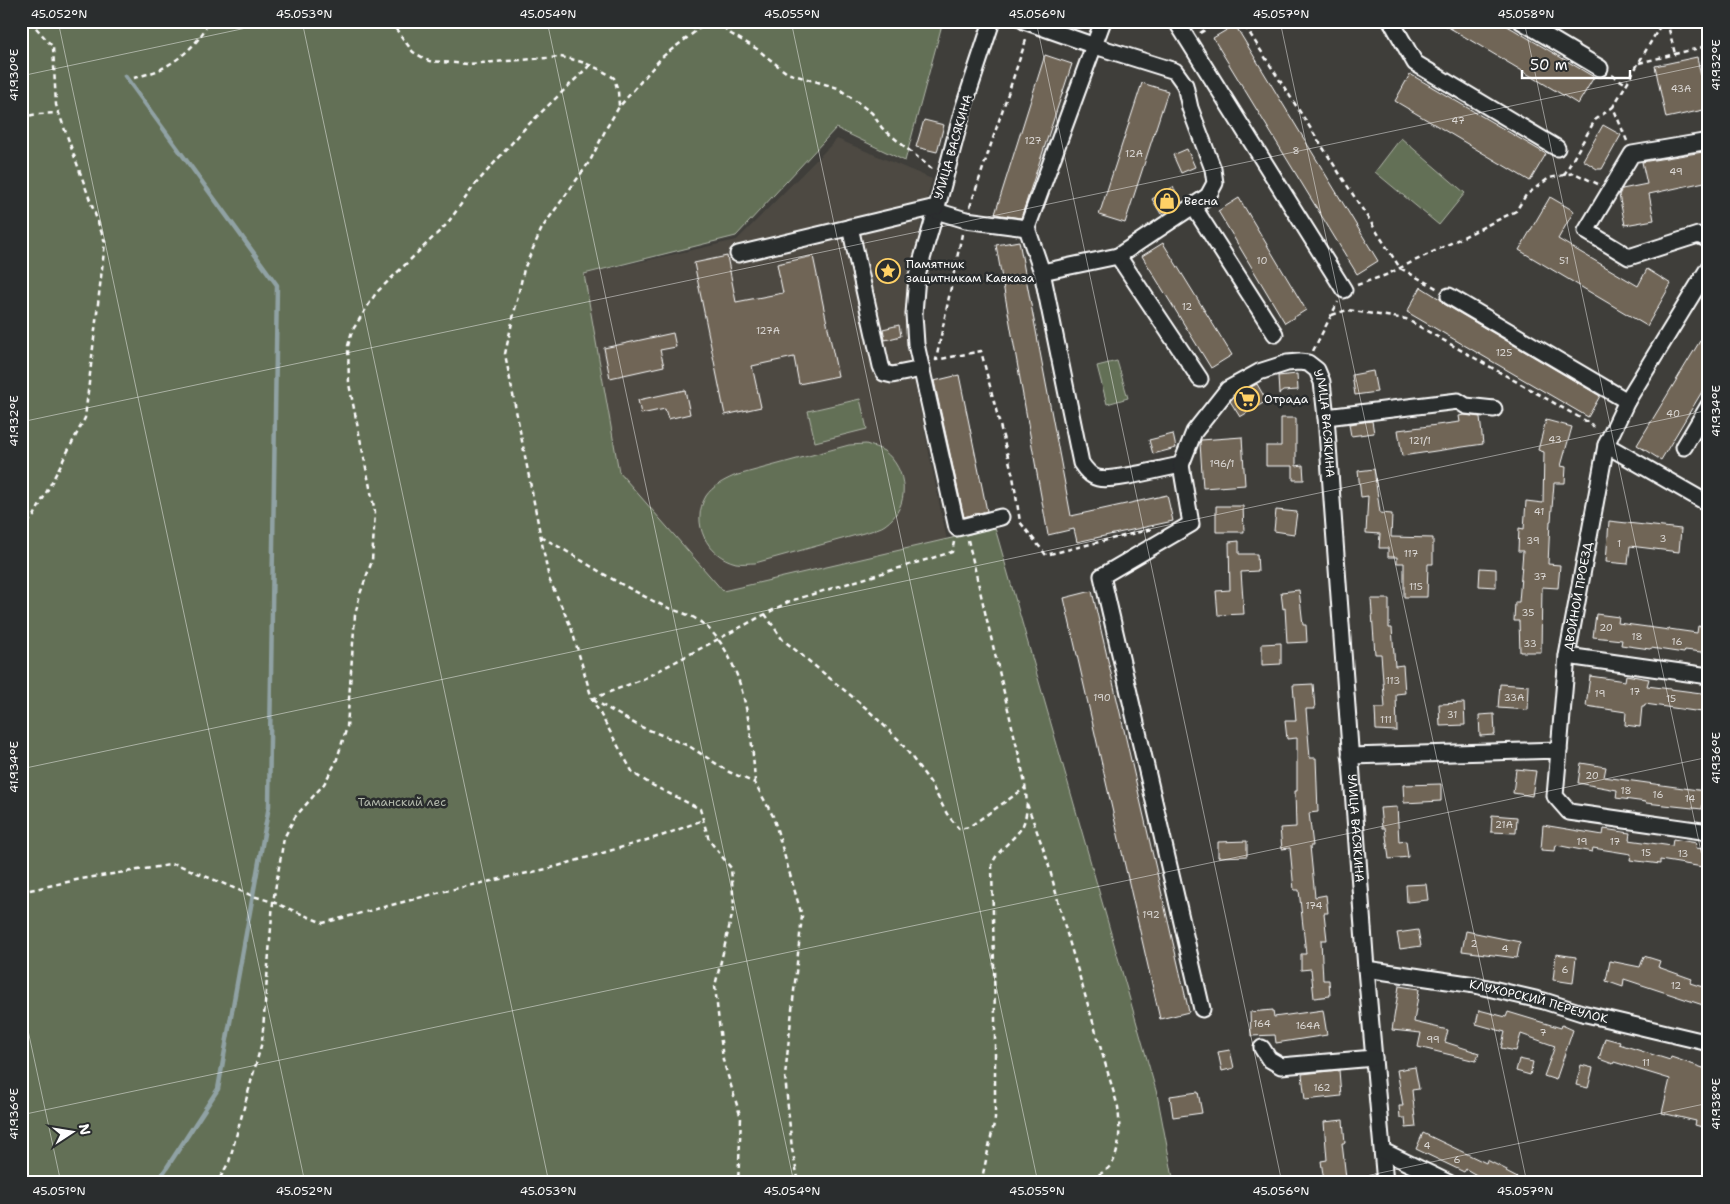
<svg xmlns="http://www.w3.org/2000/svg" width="1730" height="1204" viewBox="0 0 1730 1204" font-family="'Shantell Sans',sans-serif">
<rect width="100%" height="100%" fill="#3f3e3a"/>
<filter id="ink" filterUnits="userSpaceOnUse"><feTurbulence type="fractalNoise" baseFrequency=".02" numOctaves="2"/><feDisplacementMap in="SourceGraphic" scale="10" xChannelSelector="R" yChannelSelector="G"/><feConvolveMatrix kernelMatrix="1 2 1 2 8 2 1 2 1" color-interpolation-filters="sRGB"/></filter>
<g filter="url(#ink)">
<path fill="#4e4a43" d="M837,139l95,40 -12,48 -10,61 -2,73 6,19 33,161 -224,52 -106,-119 -35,-199 155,-35z"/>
<path fill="#636f56" stroke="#b1b7aa" d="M21,21h922l-38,140 -69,-33 -100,108 -152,38 35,198 104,119 272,-63 162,566 17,89h-1153z
M1401,138l64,55 -26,32 -64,-53z
M1117,361l11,37 -21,6 -10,-38z
M860,399l7,30 -52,13 -7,-31z
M866,444c6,2 13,4 18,7 24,18 27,56 1,74 -4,3 -10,4 -14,6l-116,32c-6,0 -13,1 -19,0 -29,-7 -46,-40 -30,-67 7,-10 17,-15 28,-20l115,-31z"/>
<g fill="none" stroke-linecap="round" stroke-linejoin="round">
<path stroke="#90a2a4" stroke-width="4.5" d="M125,76l152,209 -8,521 -51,283 -56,86 -2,8"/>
</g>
<path fill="#706557" stroke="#fff" d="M1438,21h61l95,56 -16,27z
M1235,25l143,236 -21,13 -144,-236z
M1045,55l27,9 -51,154 -26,-4z
M1697,57l11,52 -42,9 -11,-52z
M1410,74l136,80 -16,27 -135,-80z
M1142,83l26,8 -43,132 -26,-8z
M924,120l20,5 -7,27 -21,-5z
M1603,125l18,10 -19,34h-5l-14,-9z
M1187,149l8,18 -14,6 -8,-18z
M1709,151v30l-60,13 5,26 -29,5 -6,-30 3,-6 25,-5 -5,-22z
M1173,187l8,15 -20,12 -9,-15z
M1550,197l24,14 -16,28 80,47 9,-17 24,15 -24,42 -128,-76z
M1239,198l67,112 -21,13 -67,-112z
M1019,241l52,275 96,-21 6,26 -96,21 -3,-13 -26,6 -52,-290z
M1163,243l69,112 -21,13 -69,-112z
M727,256l9,46 47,-9 -6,-29 36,-8 25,120 -39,8 -5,-27 -42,9 9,41 -36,8 -31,-152z
M1421,287l19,12 4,5 156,92 -12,21 -181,-105z
M899,325l2,11 -16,4 -2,-11z
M1709,326v54l-48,80 -24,-15z
M673,333l3,14 -16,3 4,16 -54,12 -6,-30z
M1373,371l4,21 -22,3 -3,-20z
M1297,374l1,16 -15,1 -4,3 -1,-18z
M959,375l28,136 -23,6 -30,-136z
M1257,384l8,14v4l-25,15 -10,-16 4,-5z
M685,390l5,24 -22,5 -3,-10 -24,5 -3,-14z
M1464,415l16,2 3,27 -81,12 -4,-26 62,-8 -1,-6z
M1281,418h15v48l7,-1 1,15h-11v-14h-27v-20h15z
M1546,420l26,7 -11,39 5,1 -1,16h-11l-3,38h-1l-2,43 12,1 -2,23 -16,-1 -1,65h-21l-1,-31h-5l1,-19h4l4,-51h-5l1,-23 5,1 2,-28 17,2 1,-51 -6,-2z
M1372,421l2,12 -23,3 -2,-12z
M1173,434l3,14 -23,6 -4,-14z
M1242,437l3,48 -42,3 -3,-45 1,-3z
M1374,469l6,44 12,1 -1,23 42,1v26h-5l-1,33h-23v-34h-7v-6h-9v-9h-9l1,-14 -14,-1 2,-37 -7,1 -3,-26z
M1216,506h27l1,26h-28z
M1276,510l21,2 -3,22 -20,-3z
M1609,521l72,8 -2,23 -49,-6 -2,18 -22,-2z
M1239,541v13h18l1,17 -17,1 3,42 -26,1 -2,-24 14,-1 -1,-48z
M1480,568l16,1v18l-17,-1z
M1299,590l4,35h3l1,17 -20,1 -2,-35 -2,1 -2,-17z
M1092,591l97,421 -29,7 -96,-421z
M1371,599h18v29h3l3,38 8,-1 2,28 -9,1 1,37 -21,-1 -1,-22h10l-4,-54h-6z
M1596,614l23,3 -1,6 51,7v-1l28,4 1,-7 11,2v25l-24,-3 -1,3 -33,-5 -1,1 -29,-4 1,-5 -29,-3z
M1281,643v21l-19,1v-21z
M1626,675l23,4 -2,7 62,8v19l-64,-9 -1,2h-2l-2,21 -15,-2 1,-13 -40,-6 4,-30 35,5z
M1313,684l2,25h-9l4,49h6l2,54 -9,1 4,33h-3l5,51 11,-2 2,18h-4l3,27h-6l2,40h6l1,16 -16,2 -3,-29 -10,1v-16h5l-7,-64h-5l-4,-42 -8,1 -2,-21 16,-1 -1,-36h2v-53l-10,1 -2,-18h11l-3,-36z
M1500,684l29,2 -1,24 -30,-2z
M1464,703l1,22 -25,1 -1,-22z
M1494,714l1,21 -15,1 -1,-21z
M1581,763l25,4 -2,10 101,14 -3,18 -56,-6v-1l-30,-4 1,-8 -39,-7z
M1516,769l20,2 -4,25 -19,-3z
M1441,784v17l-37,2 -1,-18z
M1397,807l2,35 7,-1 2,16 -19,2 -4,-31h-3l-2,-20z
M1492,815l25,2 -1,16 -25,-1z
M1543,825l60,10 1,-6 26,4 -1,7 43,6 1,-7 24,4 -1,5 13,2v18l-49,-8v4l-30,-4 1,-6 -38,-6 -1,4 -36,-7 -1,6 -14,-1z
M1247,841v15l-29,1v-15z
M1426,884l2,16 -21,2 -1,-17z
M1418,930l3,16 -21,3 -3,-16z
M1466,931l54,11 -3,16 -55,-7z
M1556,954l20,3 -3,26 -20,-3z
M1644,956l16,5 -2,6 34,12 -2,4 19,6v18l-85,-28 -1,8 -17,-6 4,-20 30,6z
M1399,986l20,3 -5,33 34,8 -3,12 34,11 -3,8 -58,-14 3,-14 -29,-3z
M1273,1010l1,7 49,-7 4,25 -51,8 -1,-8 -24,1 -1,-24z
M1479,1010l27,7 2,-5 53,16 1,-3 11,5 -17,50 -12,-4 11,-30 -34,-12 -5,17 -15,-3 4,-16 -29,-8z
M1605,1038l15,4 -1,2 51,16 1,-3 38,13v59l-14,-4 1,-4 -34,-8 8,-34 -56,-17 -1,2 -14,-5z
M1230,1050l4,18 -12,3 -4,-19z
M1519,1059l14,3 -3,13 -14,-4z
M1581,1065l12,3 -5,20 -12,-3z
M1415,1067l4,22 -7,1 4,37 -10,1 -1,-10h-5l-1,-12h4l-6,-36z
M1339,1070l2,26 -36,4 -3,-26z
M1198,1092l4,21 -29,4 -3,-21z
M1343,1120l2,23h-3l4,35 -22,3 -3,-20 6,-1 -3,-38z
M1423,1133l63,30 1,-3 20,10 -1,2 21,11h-37l-24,-14 -2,3 -48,-23z"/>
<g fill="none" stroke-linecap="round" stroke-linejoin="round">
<defs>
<g id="minor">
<path d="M992,21l-29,88 -27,102 -19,65 -3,38 2,30 41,184 44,-11"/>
<path d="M1024,21l71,25 80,25 10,14 5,23 23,61 2,14 -7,13 -90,60 82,123"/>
<path d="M1176,21l168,269"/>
<path d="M1391,21l24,42 142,85"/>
<path d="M1521,21l79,47"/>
<path d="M1709,141l-77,13 -46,77 43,26 69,-22 11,5"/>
<path d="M1193,206l82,128"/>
<path d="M936,211l30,9 61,8"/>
<path d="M850,227l31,139 3,7 8,2 30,-6"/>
<path d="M1027,228l15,44 39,191c4,6 9,13 17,15 15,4 65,-10 83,-13"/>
<path d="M1027,228l76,-207"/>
<path d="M738,254l198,-47"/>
<path d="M1042,272l76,-16"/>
<path d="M1449,296l178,105 82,-134"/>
<path d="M1326,417l132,-16 8,5 28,3"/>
<path d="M1606,445l103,59"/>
<path d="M1684,447l25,-42"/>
<path id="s1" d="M1181,465l13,-33 34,-43 31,-17 28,-9 12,-1 9,1 9,7 5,12 4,35 40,552 19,214"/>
<path d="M1181,465l10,59 -89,52 100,433"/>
<path d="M1567,656l142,20"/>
<path id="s2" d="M1559,750l8,-94 39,-211 21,-44"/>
<path d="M1350,756l209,-6 -4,46 14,16 140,20"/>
<path id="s3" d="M1366,969l109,16 69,16 38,12 127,30"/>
<path d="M1262,1048l7,11 12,7 93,-8"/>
<path d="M1383,1151l66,32"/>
</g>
</defs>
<use href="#minor" stroke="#fff" stroke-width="19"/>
<path stroke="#fff" stroke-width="2.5" stroke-dasharray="5 4" stroke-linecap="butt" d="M390,21l23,31 16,9 39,3 92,-7c20,3 38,10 54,21l4,13 1,15
M709,21l-47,36 -43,50 -12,20 -17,34 -48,67 -18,41 -19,85 44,225 22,48 21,72 41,74 19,12 48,24 9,31 22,28 3,39 -19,79 8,74 18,58 -3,65
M717,21l14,13 26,15 30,24 51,15 34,25 10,15 50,41
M1243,21l2,5 8,-5
M1667,21l8,33
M1245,26l155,242 38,21
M1200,33l20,-12
M1639,63l64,-16 6,-8
M590,65l-64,62 -52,59 -27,38 -71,69 -24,38 -4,15 1,38 26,128 -3,49 -12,33 -5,21 -8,112 -11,35 -12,22 -29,33 -11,21 -11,64 50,21 122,-32 106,-23 113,-33 39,-15
M1612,75l14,9
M134,78c9,-3 19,-5 27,-9 20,-10 39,-27 48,-48
M21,117l17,-3 21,-1
M1627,141l-14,-34 50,-86
M1564,175l31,-55 18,-13
M970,207l57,-170
M962,234l-26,126 45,-9 32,125 7,46 26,33 106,-26
M1357,285l29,-10 130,-64 10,-16 23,-17 25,-5 24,11
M1332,315l15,-5 59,9 185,105 5,7
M1313,351l25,-49
M21,530l13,-14 51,-98 20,-176 -49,-137 -3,-58 -23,-26
M541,537c29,15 54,33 82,48 14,7 27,15 41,21 10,5 23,7 32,13 48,29 56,113 59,163
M968,540l52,220c4,18 11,48 3,65 -7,14 -26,24 -31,40l3,153v101l-14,64
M765,614l17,25 84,69 33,32 31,42 17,32 12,15 10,-2 56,-39
M592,699l51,-20 147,-78 162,-49 2,-10
M593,700l46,26 50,20 40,26 26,11 18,33 29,100 -17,160 7,73 7,34
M1027,804l20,55 18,68 53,180c2,17 3,44 -7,58 -7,9 -21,14 -31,18
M21,892l60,-13 95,-15 77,32 20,6 -11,140 -33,120 -12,21"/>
<use href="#minor" stroke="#2a2d2e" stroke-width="15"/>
</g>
</g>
<path fill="none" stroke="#fff" stroke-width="1" stroke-opacity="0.45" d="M58,21l247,1162M302,21l247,1162M547,21l247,1162M791,21l247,1162M1036,21l246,1162M1280,21l247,1162M1524,21l185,868M21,76l258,-55M21,422l1688,-358M21,769l1688,-359M21,998l40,185M21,1115l1688,-358M1333,1183l376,-80"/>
<defs>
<symbol id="shop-ring" viewBox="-11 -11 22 22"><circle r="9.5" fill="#2a2d2e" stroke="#ffd166" stroke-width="1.5"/><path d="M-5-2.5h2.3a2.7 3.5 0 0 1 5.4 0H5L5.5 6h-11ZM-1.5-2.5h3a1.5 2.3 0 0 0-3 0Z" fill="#ffd166"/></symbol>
<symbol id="sight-ring" viewBox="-11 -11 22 22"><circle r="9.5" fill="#2a2d2e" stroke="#ffd166" stroke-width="1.5"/><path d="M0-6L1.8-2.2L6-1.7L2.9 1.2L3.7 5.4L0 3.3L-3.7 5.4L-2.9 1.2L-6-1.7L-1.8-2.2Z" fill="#ffd166"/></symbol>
<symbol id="supermarket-ring" viewBox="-11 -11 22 22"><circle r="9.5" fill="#2a2d2e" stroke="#ffd166" stroke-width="1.5"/><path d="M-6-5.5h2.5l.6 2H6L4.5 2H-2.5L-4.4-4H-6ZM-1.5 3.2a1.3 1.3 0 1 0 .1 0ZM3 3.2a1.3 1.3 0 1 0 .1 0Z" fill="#ffd166"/></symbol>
</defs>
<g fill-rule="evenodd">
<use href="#shop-ring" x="1153" y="187" width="28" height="28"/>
<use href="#sight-ring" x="874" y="257" width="28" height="28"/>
<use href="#supermarket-ring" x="1233" y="385" width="28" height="28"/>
</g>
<g text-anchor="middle" stroke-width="5" stroke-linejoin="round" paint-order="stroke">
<g font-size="10" fill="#dbd8d5">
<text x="1681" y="92">43А</text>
<text x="1458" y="124">47</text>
<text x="1033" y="144">127</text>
<text x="1296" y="154">8</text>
<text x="1134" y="157">12А</text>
<text x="1676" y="175">49</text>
<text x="1262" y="264">10</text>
<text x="1564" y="264">51</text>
<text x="1187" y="310">12</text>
<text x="768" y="334">127А</text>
<text x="1504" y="356">125</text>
<text x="1673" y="417">40</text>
<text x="1555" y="443">43</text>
<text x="1420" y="444">121/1</text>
<text x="1222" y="467">196/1</text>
<text x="1539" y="515">41</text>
<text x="1663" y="542">3</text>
<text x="1533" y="544">39</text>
<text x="1619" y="547">1</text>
<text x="1411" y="557">117</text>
<text x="1540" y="580">37</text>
<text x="1416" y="590">115</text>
<text x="1528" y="616">35</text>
<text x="1606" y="631">20</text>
<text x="1637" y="640">18</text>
<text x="1677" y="645">16</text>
<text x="1530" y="647">33</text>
<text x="1393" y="684">113</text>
<text x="1635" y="695">17</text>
<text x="1600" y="697">19</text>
<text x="1102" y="701">190</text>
<text x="1514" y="701">33А</text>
<text x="1671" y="702">15</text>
<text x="1452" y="718">31</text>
<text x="1386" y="723">111</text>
<text x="1592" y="779">20</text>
<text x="1626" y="794">18</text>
<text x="1658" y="798">16</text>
<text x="1690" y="802">14</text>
<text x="1504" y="828">21А</text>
<text x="1582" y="845">19</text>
<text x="1615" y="845">17</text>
<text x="1646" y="856">15</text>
<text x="1683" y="857">13</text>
<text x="1314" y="909">174</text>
<text x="1151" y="918">192</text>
<text x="1474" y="947">2</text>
<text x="1505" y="952">4</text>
<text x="1565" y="973">6</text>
<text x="1676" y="989">12</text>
<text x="1262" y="1027">164</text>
<text x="1308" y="1029">164А</text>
<text x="1543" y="1036">7</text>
<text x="1433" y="1043">99</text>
<text x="1646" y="1066">11</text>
<text x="1322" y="1091">162</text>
<text x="1427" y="1149">4</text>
<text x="1457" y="1163">6</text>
</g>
<g font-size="12" fill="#fff" stroke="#2a2d2e">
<text transform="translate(953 147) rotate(-74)" y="4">УЛИЦА ВАСЯКИНА</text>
<text dy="4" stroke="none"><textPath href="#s1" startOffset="242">УЛИЦА ВАСЯКИНА</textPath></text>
<text dy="4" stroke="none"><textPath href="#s2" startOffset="155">ДВОЙНОЙ ПРОЕЗД</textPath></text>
<text dy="4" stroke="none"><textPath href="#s1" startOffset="648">УЛИЦА ВАСЯКИНА</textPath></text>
<text dy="4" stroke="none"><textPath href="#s3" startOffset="176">КЛУХОРСКИЙ ПЕРЕУЛОК</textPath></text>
</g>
<g font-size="12" fill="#fff" stroke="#2a2d2e" text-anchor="start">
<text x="1184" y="205">Весна</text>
<text x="906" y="268">Памятник<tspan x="906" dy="14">защитникам Кавказа</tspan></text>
<text x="1264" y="403">Отрада</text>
</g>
<g font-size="12" fill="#b1b7aa" stroke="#2a2d2e">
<text x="402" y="806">Таманский лес</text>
</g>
</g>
<rect width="1730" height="1204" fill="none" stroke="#2a2d2e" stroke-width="55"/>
<g transform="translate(72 1132) rotate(78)" stroke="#2a2d2e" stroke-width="4" paint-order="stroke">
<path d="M0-4L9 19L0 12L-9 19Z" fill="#ffffff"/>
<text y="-8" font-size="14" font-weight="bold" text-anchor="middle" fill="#ffffff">N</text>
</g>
<path d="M1522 70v8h108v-8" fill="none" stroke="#ffffff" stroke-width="2.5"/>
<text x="1530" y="70" font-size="15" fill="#ffffff" stroke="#2a2d2e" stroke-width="4" paint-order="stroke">50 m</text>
<rect x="28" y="28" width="1674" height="1148" fill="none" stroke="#fff" stroke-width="2"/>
<g font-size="12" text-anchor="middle" fill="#fff">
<text x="59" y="18">45.052°N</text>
<text x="304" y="18">45.053°N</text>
<text x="548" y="18">45.054°N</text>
<text x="792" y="18">45.055°N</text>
<text x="1037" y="18">45.056°N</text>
<text x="1281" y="18">45.057°N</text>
<text x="1526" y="18">45.058°N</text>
<text transform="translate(1716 65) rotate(-90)" y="4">41.932°E</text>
<text transform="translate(14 75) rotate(-90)" y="4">41.930°E</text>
<text transform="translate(1716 411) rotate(-90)" y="4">41.934°E</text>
<text transform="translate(14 421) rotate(-90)" y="4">41.932°E</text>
<text transform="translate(1716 758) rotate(-90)" y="4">41.936°E</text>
<text transform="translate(14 767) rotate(-90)" y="4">41.934°E</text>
<text transform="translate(1716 1104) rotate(-90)" y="4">41.938°E</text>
<text transform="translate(14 1114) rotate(-90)" y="4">41.936°E</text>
<text x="59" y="1195">45.051°N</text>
<text x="304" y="1195">45.052°N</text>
<text x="548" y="1195">45.053°N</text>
<text x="792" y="1195">45.054°N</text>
<text x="1037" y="1195">45.055°N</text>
<text x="1281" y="1195">45.056°N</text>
<text x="1525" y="1195">45.057°N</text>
</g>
</svg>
